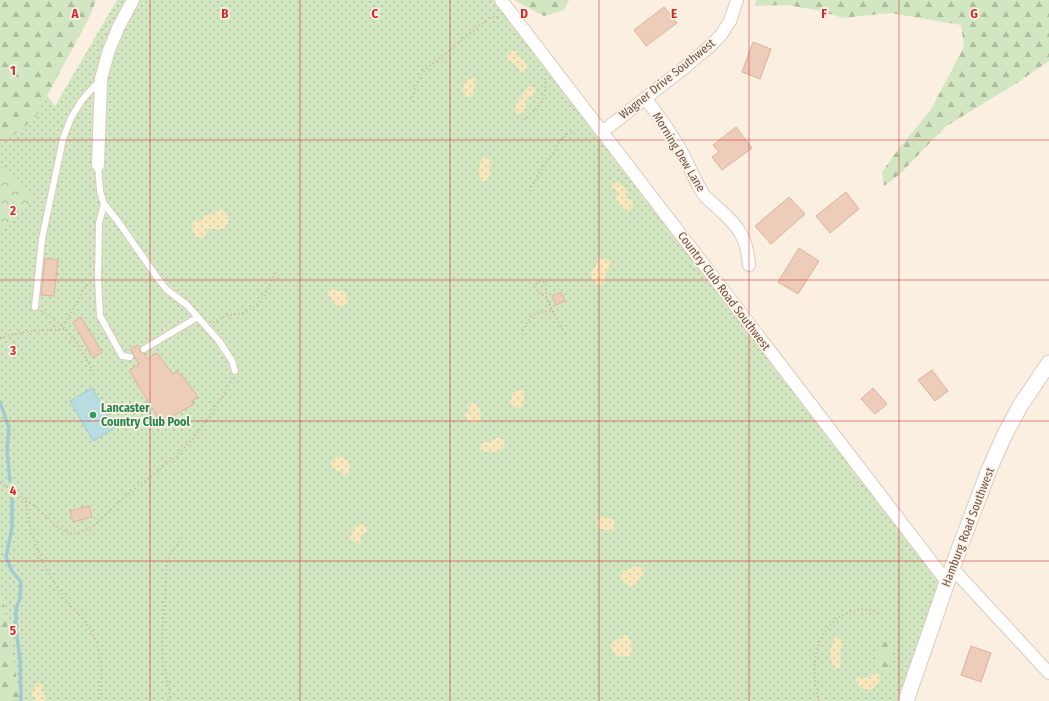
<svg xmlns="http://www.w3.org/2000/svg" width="1049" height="701" viewBox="0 0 1049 701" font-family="'Fira Sans Condensed',sans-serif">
<defs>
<pattern id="grass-dots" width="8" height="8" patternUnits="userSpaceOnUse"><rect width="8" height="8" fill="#d1e6c1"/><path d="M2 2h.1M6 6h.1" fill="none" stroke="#aebd9f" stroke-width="1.8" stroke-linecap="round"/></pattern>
<pattern id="forest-firs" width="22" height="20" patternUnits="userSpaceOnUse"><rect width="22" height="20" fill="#d1e6c1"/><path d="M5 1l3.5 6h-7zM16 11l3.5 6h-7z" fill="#aebd9f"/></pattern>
<pattern id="sand-dots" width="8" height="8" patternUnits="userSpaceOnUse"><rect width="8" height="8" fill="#f7e8bd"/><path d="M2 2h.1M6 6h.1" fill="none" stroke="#ccbf9c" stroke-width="1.8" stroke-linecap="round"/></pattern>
<pattern id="park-crowns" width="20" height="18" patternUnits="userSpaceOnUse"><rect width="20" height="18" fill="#d1e6c1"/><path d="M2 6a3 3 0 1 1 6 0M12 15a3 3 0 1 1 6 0" fill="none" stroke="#aebd9f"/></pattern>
</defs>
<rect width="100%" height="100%" fill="#faefe0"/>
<path fill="url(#grass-dots)" d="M117,0h384l446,582 -41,119h-906v-579l42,-33 13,17z"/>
<path fill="url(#forest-firs)" d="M0,0h96l-7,18 -54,100 -35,28z
M514,0h55l-5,10 -20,6z
M756,0h293v61l-32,22 -72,44 -45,47 -16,12 -2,-14 18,-25 30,-36 34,-64 -3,-22 -71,-12 -47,5 -27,-8 -29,-5 -32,1z
M0,588l2,6 16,93 5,14h-23z
M886,641l4,1 3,6 -2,5v5l-4,3 2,4v4l-2,2h-3l-6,-3c-2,-9 -1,-21 8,-27z"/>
<path fill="url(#sand-dots)" d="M513,50l3,1 1,6c5,0 8,4 10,9v3l-4,3h-3l-4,-6 -9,-7 1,-5z
M474,77l2,2c0,2 -3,13 -3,16l-4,3c-11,-8 -6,-17 5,-21z
M530,86l4,1 1,6 -8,6c-2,7 -1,15 -10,15l-2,-3 1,-6 3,-6 9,-12z
M485,157l6,3 1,2 -3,5 2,5 -4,8 -3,2c-8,-4 -5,-14 -3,-22z
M615,182h3l7,6 3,5 -3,5 2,1 3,-1 3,5v4l-5,4 -4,-1 -9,-12 1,-2 3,-3 -2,-2 -5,-3v-3z
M219,209c12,3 13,19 0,20 -3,1 -6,-1 -10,-1 -4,4 -3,13 -13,9 -3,-6 -7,-12 -1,-17l6,1 4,-6 7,-1z
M600,258h5l5,4c0,4 -2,6 -3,9 -2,4 -1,7 -2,10 -4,11 -18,-4 -13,-11 2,-2 4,-3 5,-5v-5z
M331,289l12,2 3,2 2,7c-7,14 -16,2 -20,-7v-3z
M517,390c2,0 5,0 7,1 2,3 0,4 0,7 0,11 -6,13 -14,5v-3l2,-2v-4z
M472,402c8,3 9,10 9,17l-3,3c-7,0 -11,0 -14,-7l1,-2 5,-1 -3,-6 1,-2z
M496,438h4l4,3 1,5c-3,4 -9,5 -13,7l-2,-2 -8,1 -2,-3 2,-6 9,-2z
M337,456c8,2 14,5 13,15l-4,5 -3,-1 -1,-4h-4l-7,-4v-5z
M602,517c7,1 13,2 13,9l-2,4c-3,1 -13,-1 -15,-2l-1,-7z
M359,524l7,2 1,2c0,5 -2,6 -7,8l1,6 -2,2 -7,-4 -2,-3 4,-9z
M636,566c12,2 8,8 3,14 -2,1 -3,4 -5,5 -2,2 -4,1 -6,1l-7,-8 -1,-3c3,-6 10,-5 16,-9z
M624,635h3c5,6 7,16 2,22l-6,-1 -5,1c-6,-4 -9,-10 -5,-16l7,-2z
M836,637l4,1 3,7 -3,6 1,5 -1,7 1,3 -3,3c-9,-5 -9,-15 -6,-23 2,-4 1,-6 4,-9z
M876,673l3,2 1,6c-2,2 -4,5 -6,7 -8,5 -17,-1 -18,-9l2,-2 9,1 6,-4z
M37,683l4,1 2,2 -1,6 3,4v5h-9l-1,-3 -4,-3 4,-9z"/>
<path fill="url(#park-crowns)" d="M0,164l33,35 -33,32z"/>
<path fill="#b7dde1" stroke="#9eccd2" d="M92,388l23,40 -22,13 -23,-40z"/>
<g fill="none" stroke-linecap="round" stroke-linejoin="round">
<path stroke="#9eccd2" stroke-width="3.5" d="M0,402l9,26 -2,22 3,31
M12,499v29l-6,29 6,14 9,11 -1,16 -4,11v19l4,32 1,41"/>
</g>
<path fill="#edccba" stroke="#deb29c" d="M664,7l13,16 -31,23 -12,-16z
M753,42l18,7 -11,30 -18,-7z
M736,127l16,21 -30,22 -10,-13 7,-5 -6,-7z
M846,192l13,17 -29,24 -14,-17z
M789,197l16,17 -34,30 -16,-18z
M799,248l20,13 -21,33 -20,-12z
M45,258l13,2 -4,36 -13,-1z
M561,292l4,9 -9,4 -4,-9z
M81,317l21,35 -9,6 -20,-36z
M138,345l2,3v4l4,1 3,6 10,-6 16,21 4,-3 3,4 1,-1 17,23 -6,4 2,3 -33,19 -32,-53 10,-6 -9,-15z
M932,370l16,21 -13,10 -17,-21z
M873,388l14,16 -12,10 -14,-15z
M89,506l3,11 -19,5 -3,-11z
M971,646l20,7 -10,29 -20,-7z"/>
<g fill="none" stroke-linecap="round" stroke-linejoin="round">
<defs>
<path id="service" d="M98,165l2,26 4,13 13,16 42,60 8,10 20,15 32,36 13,20 3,10
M104,204l-5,19 -1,56 2,37 22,40 8,1
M35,307l7,-68 21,-100 8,-21 11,-18 18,-20
M144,349l54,-32"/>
<path id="minor" d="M501,0l446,582
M645,98c13,17 26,34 36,53 8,14 14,31 23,44 4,5 11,10 16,15 19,17 27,28 29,55
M602,132l82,-64 25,-21 12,-12 9,-14 7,-21
M98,165l3,-86 8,-29 10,-24 14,-26
M952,568l97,105"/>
<path id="tertiary" d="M906,701l46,-133 37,-98 15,-34 16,-30 29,-43"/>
</defs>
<use href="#service" stroke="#ddcbbd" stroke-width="8"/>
<use href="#minor" stroke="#ddcbbd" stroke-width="14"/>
<use href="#tertiary" stroke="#ddcbbd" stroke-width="17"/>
<path stroke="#d1b09e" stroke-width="2" stroke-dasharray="1 3" stroke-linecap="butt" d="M412,101c2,-14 5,-21 14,-32l63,-51 5,-1h5
M524,120c15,-13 25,-22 20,-44
M530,191l8,-16 24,-36 5,-5 6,-2
M41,311c7,5 15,9 21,15 14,13 23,30 32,47
M213,323c11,-9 17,-7 30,-10 18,-5 27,-27 33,-43
M61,325c14,-11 16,-31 29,-43
M522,335c4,-16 13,-27 31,-23l-7,-15v-13l-2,-2 -3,-1c-14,5 -1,13 5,16 6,13 12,25 20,37
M0,338l23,-6 42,-3
M0,483l19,12 7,6c2,35 20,72 41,100 6,8 14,15 20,23 6,8 10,19 12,28 4,16 1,33 0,49
M26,501l8,4 22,21 9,5 9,3 10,-3 9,-5 34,-31 51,-40 15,-17 17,-22 15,-24 7,-14
M168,701l2,-4 -1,-7 -6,-28 -1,-22 5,-78 4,-10 12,-16
M819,701c-9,-32 -6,-74 29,-88 11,-5 20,-5 30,0"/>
<use href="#service" stroke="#fff" stroke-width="6"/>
<use href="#minor" stroke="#fff" stroke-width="12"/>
<use href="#tertiary" stroke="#fff" stroke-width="15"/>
</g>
<path fill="none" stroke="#d62828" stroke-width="1" stroke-opacity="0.55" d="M150,0v701M300,0v701M450,0v701M599,0v701M749,0v701M899,0v701M0,140h1049M0,280h1049M0,421h1049M0,561h1049"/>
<circle fill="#2e9e5b" stroke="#fdf3e6" stroke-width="1.5" cx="93" cy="415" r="4"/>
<g text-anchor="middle" stroke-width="3.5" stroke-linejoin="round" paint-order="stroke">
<g font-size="12" fill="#6e554a" stroke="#fdf3e6">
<text transform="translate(667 79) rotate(-39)" y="4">Wagner Drive Southwest</text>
<text transform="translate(679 152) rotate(59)" y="4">Morning Dew Lane</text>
<text transform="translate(724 291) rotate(53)" y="4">Country Club Road Southwest</text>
<text transform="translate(968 527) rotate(-69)" y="4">Hamburg Road Southwest</text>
</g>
<g font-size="12" font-weight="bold" fill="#27864d" stroke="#fdf3e6" text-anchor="start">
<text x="101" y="412">Lancaster<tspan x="101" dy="14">Country Club Pool</tspan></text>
</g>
</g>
<g font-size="13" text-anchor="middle" font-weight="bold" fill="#d62828" stroke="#fdf3e6" stroke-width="3.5" stroke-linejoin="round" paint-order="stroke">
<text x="75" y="18">A</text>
<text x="225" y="18">B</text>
<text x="375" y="18">C</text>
<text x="524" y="18">D</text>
<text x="674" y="18">E</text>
<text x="824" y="18">F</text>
<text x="974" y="18">G</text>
<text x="13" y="75">1</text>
<text x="13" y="215">2</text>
<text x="13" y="355">3</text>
<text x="13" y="495">4</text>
<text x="13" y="635">5</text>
</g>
</svg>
